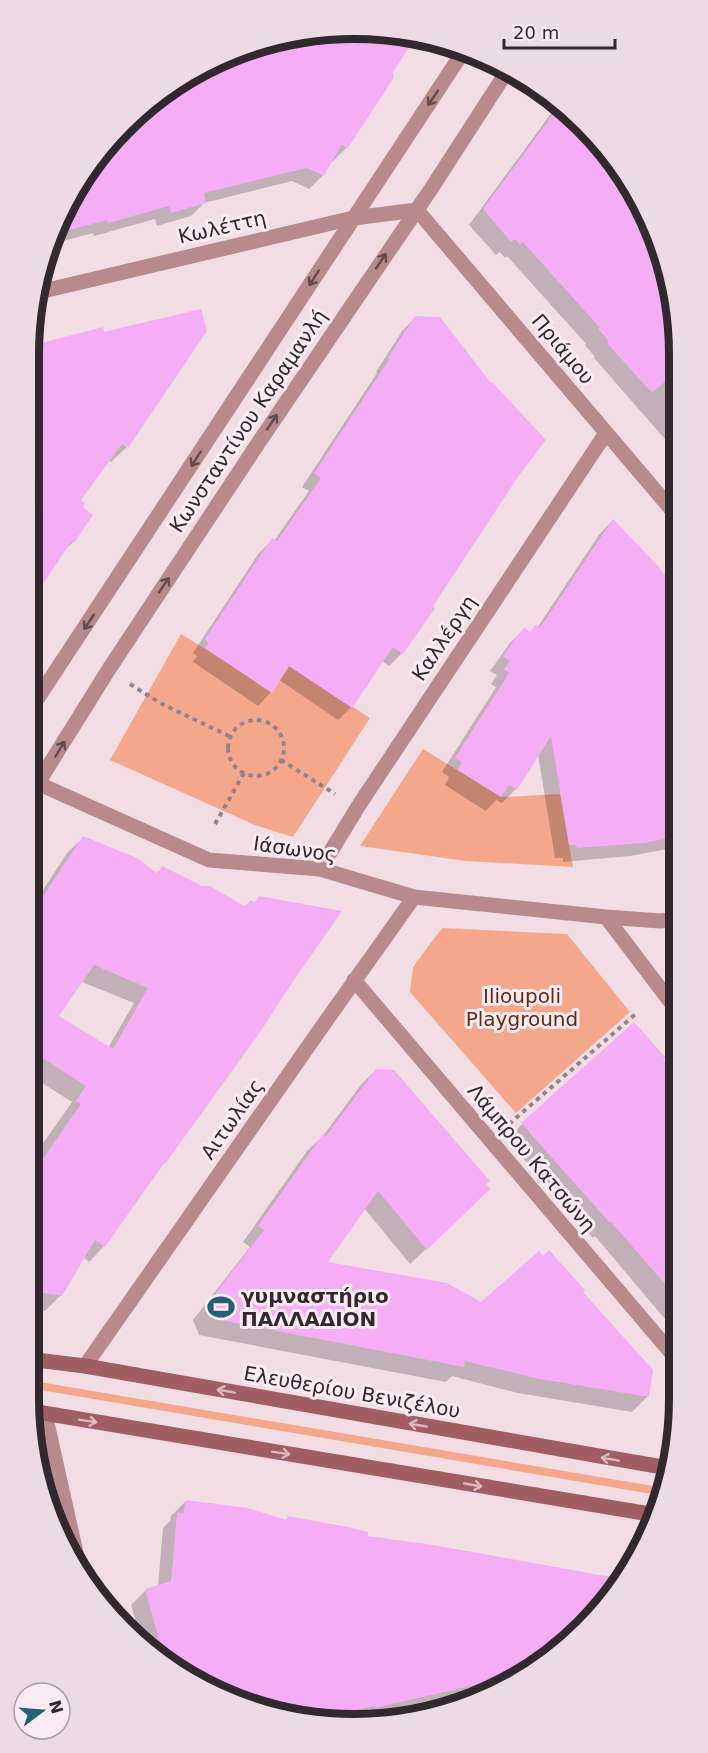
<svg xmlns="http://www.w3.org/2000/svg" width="708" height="1753" viewBox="0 0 708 1753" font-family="'DejaVu Sans',sans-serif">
<rect width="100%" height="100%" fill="#f2dde5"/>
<path fill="#f4a78b" d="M181,634l72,45 19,14 17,-27 81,52 -77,119 -38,-12 -145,-65z
M423,749l78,48 59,-3 13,73 -107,-6 -106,-15z
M442,928l125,6 63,78 -114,101 -106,-121 3,-25z
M28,1380l637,108 -1,8 -635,-108z"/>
<path fill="#0003" fill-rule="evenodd" d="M332,29l81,11 -22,32 -23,43 -22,33 -14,14 -1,-1 -8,14 -14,14 -17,-8 -88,22 -13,13 -34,10 -2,-7 -61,17 -1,-3 -45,12 61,-105 101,-78z
M558,104l41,36 56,89 22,82v142l-83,-95 1,-1 -10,-12 1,-1 -79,-88 -2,2 -5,-6 -4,3 -27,-30z
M415,318l76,67 28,88 -117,180 -13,13 -7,-5 -31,46 -13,13 -59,-40 -8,12 -13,14 -65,-44 4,-6 -4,-3 66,-100 13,-13 2,1 35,-50 -7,-4 75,-114 -1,-1 26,-41z
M42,340v5l85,102 -16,15 -3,-2 -29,41 -6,41 -11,11 -34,-199 2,-11z
M612,521l59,65 -7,7 13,21 1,233 -48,9 -67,6v-4h-8l-17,-104 -22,35 -14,14 -6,-3 -10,11 -41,-26 4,-8 -7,-5 54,-85 -5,-3 6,-9 -7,-4 20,-28 14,-14 5,4 6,-6 2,1 62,-93z
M83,838l73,36 6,-6 82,39 6,-5 4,1 5,-5 -95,265 -60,83 -15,16 -6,-5 -22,38 -16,16 -17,-3v-176l16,10 28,-40 -44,-28v-161l39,-60zM82,982l52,21 -26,45 -51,-32z
M661,1060l18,20v247l-4,4 -80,-95 -2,2 -86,-98 15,-16z
M376,1070l109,115 -12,20 -63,59 -46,-56 -39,55 157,41 166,92 -16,16 -114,-19 -66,-17 -6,6 -247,-47 -6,-15 57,-73 -7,-5 64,-91 16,-15 37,-50z
M186,1501l99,20 4,-4 77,20 246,41 1,-1 9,2 -10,18 -95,84 -40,10 -5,5 -103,24 -58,2 -119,-41 -51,-42 -10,-34 15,-15 12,-4 5,-58 7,-7 1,-5z"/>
<path fill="#f5adf6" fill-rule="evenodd" d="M332,29l82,11 -21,32 1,5 -25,39 -22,33 -5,-5 -18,32 -17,-8 -103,25 2,10 -35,10 -2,-7 -61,17 -1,-3 -52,14 54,-94 101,-78z
M560,105l39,35 56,89 22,82v60l-25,22 -45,-50 2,-2 -11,-12 2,-1 -77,-86 -3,3 -5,-6 -4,3 -28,-33z
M201,309l6,22 -79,117 -6,-4 -41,56 4,3 -2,4 10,8 -19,28 -3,-1 -43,64v-252l2,-8 73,-19 1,5z
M415,316l25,1 51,66 1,-1 54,58 -26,34 -87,132 2,2 -32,46 -10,-7 -41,61 -63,-42 -17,27 -67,-45 4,-6 -4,-3 67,-101 5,3 44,-63 -7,-5 75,-113 -1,-2z
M613,519l45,47 15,20 -8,5 12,20 1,225 -33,7 -68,5 -1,-3h-7l-18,-109 -34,54 -8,-5 -8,12 -43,-27 4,-8 -7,-4 54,-85 -5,-4 6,-8 -7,-5 21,-29 6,5 5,-7 5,3z
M83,836l54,22 21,16 4,-8 40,20h8l36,21 4,-7 5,2 4,-6 83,15 -48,69 -36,55 -93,129 -1,-1 -59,84 -10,-7 -33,56 -34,-6v-110l53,-76 -5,-3 10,-15 -53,-34 -5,7v-140zM94,965l54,23 -35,61 -54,-33z
M634,1022l32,36 -3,2 16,18v222l-68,-78 -1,1 -89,-100z
M376,1069l18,1 96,111 -4,3 4,5 -63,61 -49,-59 -50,71 119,21 34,19 58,-51 4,5 6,-6 36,40 -2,2 70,78 -4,27 -115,-19 -69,-17 -1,6 -249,-48 -7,-16 56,-73 -6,-4 65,-92 3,2z
M186,1500l61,8 40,12 1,-4 59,11 21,5v4l65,9 189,34 -10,18 -81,71 -43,10v4l-113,26v-2l-66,15 -117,-40 -28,-23 -19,-69 26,-8 6,-69 6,1z"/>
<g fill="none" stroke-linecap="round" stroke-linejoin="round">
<path stroke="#92848a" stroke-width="4" stroke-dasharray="4.5 4.5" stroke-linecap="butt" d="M130,684l30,19 71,34
M228 748a28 28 0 1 1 56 0a28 28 0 1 1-56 0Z
M281,760l54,34
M215,824l29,-51
M509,1124l129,-112"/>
<path stroke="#b88a8c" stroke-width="15" d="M39,292l314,-74 64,-8 260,306
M28,779l181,81 111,9 94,28 192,20 54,4 18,-2
M320,869l39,-64 247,-372
M606,917l72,95
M354,980l325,382
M85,1366l241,-345 88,-124
M45,1414l32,143"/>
<path stroke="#b88a8c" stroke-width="15" d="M28,713l431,-655 3,-10
M28,799l81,-130 150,-227 172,-253 71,-110 5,-10"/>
<path stroke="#a05e63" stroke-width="15" d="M28,1359l57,7 583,102
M31,1411l625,104"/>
</g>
<defs><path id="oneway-shaft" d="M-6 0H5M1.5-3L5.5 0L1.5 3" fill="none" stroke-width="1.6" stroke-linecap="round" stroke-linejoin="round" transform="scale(1.5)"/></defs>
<g stroke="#604b4e">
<use href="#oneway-shaft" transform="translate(433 98) rotate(124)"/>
<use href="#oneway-shaft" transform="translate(381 261) rotate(-56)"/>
<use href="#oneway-shaft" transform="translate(314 278) rotate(123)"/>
<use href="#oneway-shaft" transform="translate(272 422) rotate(-56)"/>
<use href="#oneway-shaft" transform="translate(196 459) rotate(123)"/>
<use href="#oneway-shaft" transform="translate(164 585) rotate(-56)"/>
<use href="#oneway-shaft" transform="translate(89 622) rotate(124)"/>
<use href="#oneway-shaft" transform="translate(60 749) rotate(-59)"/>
</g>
<g stroke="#dcbac0">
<use href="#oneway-shaft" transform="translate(226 1391) rotate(-170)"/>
<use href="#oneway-shaft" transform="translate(88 1421) rotate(9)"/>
<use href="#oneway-shaft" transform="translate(418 1425) rotate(-170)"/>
<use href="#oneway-shaft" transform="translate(281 1453) rotate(9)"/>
<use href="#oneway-shaft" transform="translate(610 1459) rotate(-170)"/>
<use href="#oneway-shaft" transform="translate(473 1485) rotate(10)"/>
</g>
<defs>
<symbol id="stadium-bare" viewBox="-9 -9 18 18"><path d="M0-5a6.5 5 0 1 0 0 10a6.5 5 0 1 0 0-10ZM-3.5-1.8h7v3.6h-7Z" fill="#246178" stroke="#fcebf2" stroke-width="2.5" paint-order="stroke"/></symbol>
</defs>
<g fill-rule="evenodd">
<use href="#stadium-bare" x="202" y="1288" width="38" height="38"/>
</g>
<g text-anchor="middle" stroke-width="6" stroke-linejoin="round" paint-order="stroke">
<g font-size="20" fill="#31292d" stroke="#fcebf2">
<text transform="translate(222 227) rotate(-13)" y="7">Κωλέττη</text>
<text transform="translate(563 349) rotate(50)" y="7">Πριάμου</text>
<text transform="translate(248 421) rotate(-56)" y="7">Κωνσταντίνου Καραμανλή</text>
<text transform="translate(444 638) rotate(-56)" y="7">Καλλέργη</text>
<text transform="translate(295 849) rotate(8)" y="7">Ιάσωνος</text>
<text transform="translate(232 1119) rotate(-55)" y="7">Αιτωλίας</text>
<text transform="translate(532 1158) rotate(50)" y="7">Λάμπρου Κατσώνη</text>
<text transform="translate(352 1392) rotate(10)" y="7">Ελευθερίου Βενιζέλου</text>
</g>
<g font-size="20" fill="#642911" stroke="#fcebf2">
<text x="522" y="1003">Ilioupoli<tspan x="522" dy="23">Playground</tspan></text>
</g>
<g font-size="20" font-weight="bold" fill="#31292d" stroke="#fcebf2" text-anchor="start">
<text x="241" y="1303">γυμναστήριο<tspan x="241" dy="23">ΠΑΛΛΑΔΙΟΝ</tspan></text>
</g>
</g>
<path d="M0 0H708V1753H0ZM354 39H354A315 315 0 0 1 669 354V1399A315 315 0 0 1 354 1714H354A315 315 0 0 1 39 1399V354A315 315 0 0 1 354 39Z" fill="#ecdbe2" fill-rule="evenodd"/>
<path fill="none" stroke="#31292d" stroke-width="8" d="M354 39H354A315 315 0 0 1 669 354V1399A315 315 0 0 1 354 1714H354A315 315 0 0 1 39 1399V354A315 315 0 0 1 354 39Z"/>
<g transform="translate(42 1711) rotate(74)"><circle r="28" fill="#fcebf2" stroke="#ab9da3" stroke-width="1.5"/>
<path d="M0-4.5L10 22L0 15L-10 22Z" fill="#246178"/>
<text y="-9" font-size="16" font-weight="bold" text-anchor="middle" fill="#31292d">N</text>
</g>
<path d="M504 39v9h111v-9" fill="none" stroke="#31292d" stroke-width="3"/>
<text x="513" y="39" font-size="18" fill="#31292d" stroke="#fcebf2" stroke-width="4.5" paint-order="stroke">20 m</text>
</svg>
